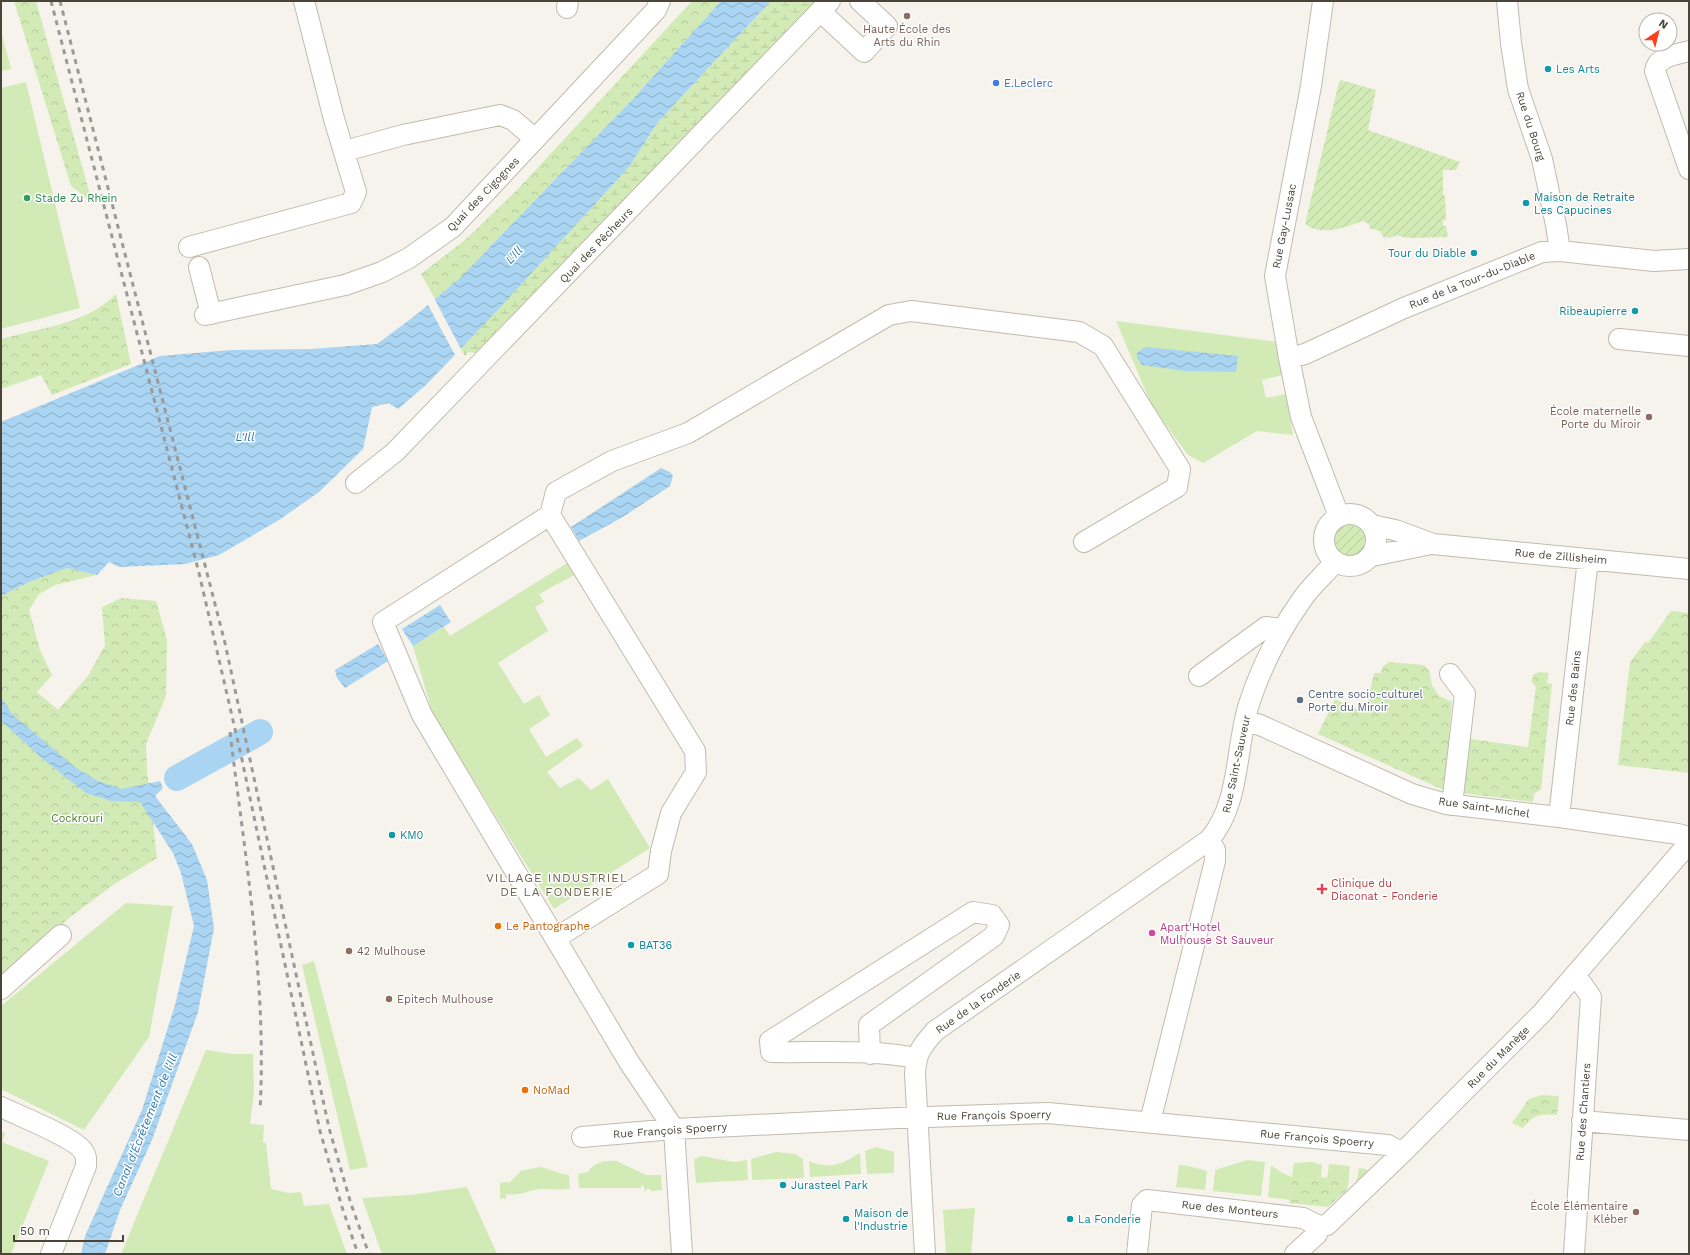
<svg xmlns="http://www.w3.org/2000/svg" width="1690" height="1255" viewBox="0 0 1690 1255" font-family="'Work Sans',sans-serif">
<defs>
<pattern id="forest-crowns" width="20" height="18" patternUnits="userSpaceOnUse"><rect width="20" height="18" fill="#d2eab5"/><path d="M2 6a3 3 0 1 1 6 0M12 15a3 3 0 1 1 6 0" fill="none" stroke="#b6ca9c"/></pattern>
<pattern id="wetland-marsh" width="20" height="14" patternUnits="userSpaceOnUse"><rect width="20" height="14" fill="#d2eab5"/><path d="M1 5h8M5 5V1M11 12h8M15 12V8" fill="none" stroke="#b6ca9c"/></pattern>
<pattern id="garden-furrows" width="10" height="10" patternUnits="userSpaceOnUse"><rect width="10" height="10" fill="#d2eab5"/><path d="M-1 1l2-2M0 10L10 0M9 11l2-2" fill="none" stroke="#b6ca9c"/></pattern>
<pattern id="water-waves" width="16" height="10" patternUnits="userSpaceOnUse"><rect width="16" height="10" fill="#a9d4f2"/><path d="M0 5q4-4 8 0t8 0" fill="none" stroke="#8caec5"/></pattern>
</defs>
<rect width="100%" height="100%" fill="#f6f3ec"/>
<path fill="#d2eab5" d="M1,31l10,38 -10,2z
M26,82l54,226 -79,21v-241z
M1116,321l162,21 4,33 -20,5 4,18 20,-4 7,41 -36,-4 -54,32 -15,-8 -36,-49z
M569,562l7,12 -37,20 5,8 -9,5 13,24 -50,32 26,41 15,-9 11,20 -21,14 17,28 31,-19 6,8 -36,26 13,16 19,-10 12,12 17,-11 42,69 -96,61 -121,-194 -20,-69 31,-19 6,9z
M126,903l47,3 -24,131 -65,93 -83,-41v-83z
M314,961l54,206 -18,3 -48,-205z
M206,1050l26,4h21l1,38 -4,32 14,1 -1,17 3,1 5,46 18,4 12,-1 3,14 25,-2 18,50h-226z
M1,1132l4,1 -3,9 47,19 -38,93h-10z
M876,1147l18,5v21l-27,1 -2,-23z
M776,1152l19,2 8,5 1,19 -52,2 -1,-21z
M860,1153l1,21 -51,3 -1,-16c20,9 34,3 51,-8z
M702,1156l32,6 13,-2 1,20 -52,3 -2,-24z
M1247,1160l18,2 -4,34 -48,-5 2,-21z
M617,1161l29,14h15l1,15 -10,1 -4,-3 -3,4 -1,-6h-3v2h-62l-1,-14 10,-2c6,-10 18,-12 29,-11z
M1312,1162l10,3 -1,12 -11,3 -18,-1 -2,21 -22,-3 3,-32 11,8 10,4 2,-14z
M1329,1164l21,2 -2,20 -21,-8z
M1179,1165h5l23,6 -2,19 -29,-3z
M538,1167c12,1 20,7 31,8l1,14c-9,1 -19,0 -28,0 -16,1 -19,7 -36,5v6l-2,-2 -4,1v-16l7,-1 2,1 12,-12z
M1359,1168l7,1 6,6 -16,9z
M467,1187l30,67h-115l-20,-56 48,-3z
M975,1208l-4,46h-25l-3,-44z"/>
<path fill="url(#forest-crowns)" d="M14,1h22l56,201 -21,-16z
M692,1h29l-90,100 -171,177 -25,21 -14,-25 44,-34 52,-50z
M116,294l15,70 -79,31 -11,-20 -40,14v-50c39,-11 86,-15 115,-45z
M67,568l30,7 -42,10 -16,9 -10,16 11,40 12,25 -15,17 21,18 30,-34 17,-31 -3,-38 19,-9 35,3 11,39 -1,56 -20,48 1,26 10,88 -44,27 -44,33 -68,59v-381l28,-14z
M1671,611l18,2v160l-71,-8 12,-103 16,-21 2,2z
M1389,662l35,3 5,6 3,14 7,11 13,6 -3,34 79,11 8,-60 -4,-5 1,-7 6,-3 10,1 -2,10 5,1 -11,105 -7,5 -1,8 -87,-11 -128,-57 17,-35 30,14 9,-40h7l2,-7z
M1542,1095l17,1 -2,19c-18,-1 -22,-1 -34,13l-11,-5 17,-24z
M1321,1177l13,2 14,7 -1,4 -19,17 -39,-4 3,-24 18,1z"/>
<path fill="url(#wetland-marsh)" d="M771,1h45l-332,353 -16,-2 -3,4 -4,-7 168,-182 28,-44z"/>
<path fill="url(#garden-furrows)" d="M1341,80l35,10 -8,40 92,32 -4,8h-13v25l2,1 1,24h-3v6h3l2,11 -41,1 -11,-3 -6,3 -7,-1 -3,-6 -11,-3v-4l-6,-3c-18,6 -40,16 -58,3l34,-142z
M1333 540a17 17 0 1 1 34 0a17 17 0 1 1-34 0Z"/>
<path fill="url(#water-waves)" d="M721,1h50l-114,122 -28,44 -135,147 -68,71 -28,24 -9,-6 -17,4 -9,42 -44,43 -40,28 -60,35 -34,9 -66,3 -10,-5 -12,13 -30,-7 -38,14 -28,14v-174l159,-66 71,-6 81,-1 65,-5 39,-29 44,-37 171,-177z
M1145,347l93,9 -2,16 -51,-1 -43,-6 -5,-7v-5z
M661,468l9,4 3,4 -3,10 -49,32 -42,23 -8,-14z
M440,605l11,17 -38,24 -11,-17z
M378,644l10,17 -43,27 -8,-10 -2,-8z
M1,697l11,17 64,54 22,13 24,8 38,-8 3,7 -8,8 37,48 15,36 7,48 -16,84 -46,128 -32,70 -15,44h-24l4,-18 57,-126 33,-105 19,-79 -13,-53 -8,-20 -33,-51 -29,-1 -25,-8 -42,-33 -43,-39z
M218,744l4,16 -43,20 -4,-5 26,-25z"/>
<path fill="#f6f3ec" d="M434,298l28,53 -6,6 -29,-54z"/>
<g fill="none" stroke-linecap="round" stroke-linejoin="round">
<path stroke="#a9d4f2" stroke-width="26" d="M177,778l83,-46"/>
<defs>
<path id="minor" d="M1323,1l-12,85 -36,190 14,82 12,59 38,99
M1507,1l4,42 7,46 24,70 14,66 4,26
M567,8l1,-7
M820,11l44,41 23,-26 -27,-25
M1689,51c-13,4 -32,5 -34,20l34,98
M345,151l58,-16 97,-20 13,5 22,19
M189,247l162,-44 5,-11 -22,-73 -30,-118
M199,267l12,47
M205,315l140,-30 37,-13 27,-14 44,-31 203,-217 4,-9
M1619,339l70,7
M1289,358l16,-4 99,-46 138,-56 18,-1 94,10 35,-2
M356,483l39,-31 435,-451
M1324 540a26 26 0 1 1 52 0a26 26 0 1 1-52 0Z
M550,515l145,236 1,21 -25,41 -10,38 -3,23 -102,64
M1372,525l23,5 38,14 256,25
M1372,556l59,-12
M1450,674l15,20 -13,111
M1199,676l67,-49 17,2
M1245,721l15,4 152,69 34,10 113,13 119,17 11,3
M1559,817l29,-258
M1574,977l8,7 9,13 -17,257
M1,989l60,-54
M870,1054l-1,-29 125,-89 5,-11 -7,-10 -19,-3 -203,129 1,11c46,1 101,-3 145,6
M1,1107c18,9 73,30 82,44 4,5 3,9 3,15l-35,88
M1582,1121l107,9
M1150,1122l65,-261v-11l-6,-10
M582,1137l92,-8 223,-11 151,-5 329,31 11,1 14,8
M1319,1226l8,-1 75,-72 140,-140 147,-170
M682,1254l-8,-125 -45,-67 -207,-347 -39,-93 167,-107 6,-23 56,-31 76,-28 201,-118 22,-4 168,21 24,14 77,123 -3,18 -93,55
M925,1254l-10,-180c1,-21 6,-27 20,-43l274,-191c32,-37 26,-92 40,-136 12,-37 31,-74 54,-106 9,-13 22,-24 32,-36
M1137,1254l5,-49 5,-5 156,18 16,8
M1295,1254l22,-20 2,-8"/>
</defs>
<use href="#minor" stroke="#c2bbae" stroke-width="22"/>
<use href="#minor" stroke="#fff" stroke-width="20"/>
<path stroke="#9a9a9a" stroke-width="3" stroke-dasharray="5 5" stroke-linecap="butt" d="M51,1l148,572 42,182 79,376 22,76 16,47
M60,1l165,642 104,485 22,76 18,50
M230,732c15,125 37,251 30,378"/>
</g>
<g fill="#8d6e63" stroke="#fff" stroke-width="1.5">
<circle cx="907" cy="16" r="4"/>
<circle cx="1649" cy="417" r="4"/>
<circle cx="349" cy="951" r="4"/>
<circle cx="389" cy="999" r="4"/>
<circle cx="1636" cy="1212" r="4"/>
</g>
<g fill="#0f9aa8" stroke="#fff" stroke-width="1.5">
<circle cx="1548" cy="69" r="4"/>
<circle cx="1526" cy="203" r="4"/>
<circle cx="1474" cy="253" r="4"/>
<circle cx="1635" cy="311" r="4"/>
<circle cx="392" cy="835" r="4"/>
<circle cx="631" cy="945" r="4"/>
<circle cx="783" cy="1185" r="4"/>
<circle cx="846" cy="1219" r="4"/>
<circle cx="1070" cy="1219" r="4"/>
</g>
<circle fill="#3f7fe0" stroke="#fff" stroke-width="1.5" cx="996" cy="83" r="4"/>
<circle fill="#2e9e5b" stroke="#fff" stroke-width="1.5" cx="27" cy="198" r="4"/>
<circle fill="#5c6f8a" stroke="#fff" stroke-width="1.5" cx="1300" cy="700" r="4"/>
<path fill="#e0444e" stroke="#fff" stroke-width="1.5" d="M1320 883h4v4h4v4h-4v4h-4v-4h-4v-4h4z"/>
<g fill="#e8710a" stroke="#fff" stroke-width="1.5">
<circle cx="498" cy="926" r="4"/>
<circle cx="525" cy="1090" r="4"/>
</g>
<circle fill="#d1479c" stroke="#fff" stroke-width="1.5" cx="1152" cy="933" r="4"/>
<g text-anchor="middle" stroke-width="3" stroke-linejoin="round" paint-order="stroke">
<g font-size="11" fill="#785e54" stroke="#fff" text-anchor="end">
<text x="907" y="33" text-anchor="middle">Haute École des<tspan x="907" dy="13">Arts du Rhin</tspan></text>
<text x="1641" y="415">École maternelle<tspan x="1641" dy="13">Porte du Miroir</tspan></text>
<text x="357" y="955" text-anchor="start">42 Mulhouse</text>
<text x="397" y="1003" text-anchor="start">Epitech Mulhouse</text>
<text x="1628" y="1210">École Élémentaire<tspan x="1628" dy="13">Kléber</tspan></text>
</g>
<g font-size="11" fill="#0d838f" stroke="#fff" text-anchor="start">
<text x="1556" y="73">Les Arts</text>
<text x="1534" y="201">Maison de Retraite<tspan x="1534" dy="13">Les Capucines</tspan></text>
<text x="1466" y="257" text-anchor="end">Tour du Diable</text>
<text x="1627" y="315" text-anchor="end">Ribeaupierre</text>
<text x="400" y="839">KM0</text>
<text x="639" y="949">BAT36</text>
<text x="791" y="1189">Jurasteel Park</text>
<text x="854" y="1217">Maison de<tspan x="854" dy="13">l'Industrie</tspan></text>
<text x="1078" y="1223">La Fonderie</text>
</g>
<g font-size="11" fill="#366cbe" stroke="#fff" text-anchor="start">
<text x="1004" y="87">E.Leclerc</text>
</g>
<g font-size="11" fill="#4b4439" stroke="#fff">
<text transform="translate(1531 126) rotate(72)" y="4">Rue du Bourg</text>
<text transform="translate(483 194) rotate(-46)" y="4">Quai des Cigognes</text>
<text transform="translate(1284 226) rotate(-79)" y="4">Rue Gay-Lussac</text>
<text transform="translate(596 245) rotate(-46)" y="4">Quai des Pêcheurs</text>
<text transform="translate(1472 280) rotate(-22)" y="4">Rue de la Tour-du-Diable</text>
<text transform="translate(1561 556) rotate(5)" y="4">Rue de Zillisheim</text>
<text transform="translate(1573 688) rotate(-84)" y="4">Rue des Bains</text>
<text transform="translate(1236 764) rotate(-78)" y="4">Rue Saint-Sauveur</text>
<text transform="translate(1484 807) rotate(8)" y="4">Rue Saint-Michel</text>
<text transform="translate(978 1002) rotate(-35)" y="4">Rue de la Fonderie</text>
<text transform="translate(1498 1057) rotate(-45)" y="4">Rue du Manège</text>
<text transform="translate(1583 1112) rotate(-86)" y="4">Rue des Chantiers</text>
<text transform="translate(994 1115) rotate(-1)" y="4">Rue François Spoerry</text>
<text transform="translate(670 1130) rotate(-4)" y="4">Rue François Spoerry</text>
<text transform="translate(1317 1138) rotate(5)" y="4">Rue François Spoerry</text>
<text transform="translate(1230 1209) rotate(6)" y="4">Rue des Monteurs</text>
</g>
<g font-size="11" fill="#27864d" stroke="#fff" text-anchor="start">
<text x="35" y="202">Stade Zu Rhein</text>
</g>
<g font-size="11" fill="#4e5e75" stroke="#fff" text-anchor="start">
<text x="1308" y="698">Centre socio-culturel<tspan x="1308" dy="13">Porte du Miroir</tspan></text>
</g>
<g font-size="11" fill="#4a7f2a" stroke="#fff">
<text x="77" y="822">Cockrouri</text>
</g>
<g font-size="11" fill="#be3a42" stroke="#fff" text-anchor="start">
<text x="1331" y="887">Clinique du<tspan x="1331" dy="13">Diaconat - Fonderie</tspan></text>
</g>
<g font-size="11" fill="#c56008" stroke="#fff" text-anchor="start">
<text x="506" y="930">Le Pantographe</text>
<text x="533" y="1094">NoMad</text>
</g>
<g font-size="11" fill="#b23c85" stroke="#fff" text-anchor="start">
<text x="1160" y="931">Apart'Hotel<tspan x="1160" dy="13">Mulhouse St Sauveur</tspan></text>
</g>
<g font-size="12" font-style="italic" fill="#2e7ab2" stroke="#fff">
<text transform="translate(514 255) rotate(-47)" y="4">L'Ill</text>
<text x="245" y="441">L'Ill</text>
<text transform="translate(145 1125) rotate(-68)" y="4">Canal d'Écrêtement de l'Ill</text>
</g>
<g font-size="12" letter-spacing="1" fill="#6e6250" stroke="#fff">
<text x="557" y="882">VILLAGE INDUSTRIEL<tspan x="557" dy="14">DE LA FONDERIE</tspan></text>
</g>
</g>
<rect width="1690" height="1255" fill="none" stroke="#4b4439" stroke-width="4"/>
<g transform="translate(1658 32) rotate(35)"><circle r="19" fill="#ffffff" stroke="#b7b4b0"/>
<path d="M0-3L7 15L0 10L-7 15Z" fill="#fc3f1d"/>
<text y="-6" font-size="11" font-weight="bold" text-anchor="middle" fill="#4b4439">N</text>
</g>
<path d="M14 1235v6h109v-6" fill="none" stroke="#4b4439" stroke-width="2"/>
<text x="20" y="1235" font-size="12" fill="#4b4439" stroke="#ffffff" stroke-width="3" paint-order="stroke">50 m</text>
</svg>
